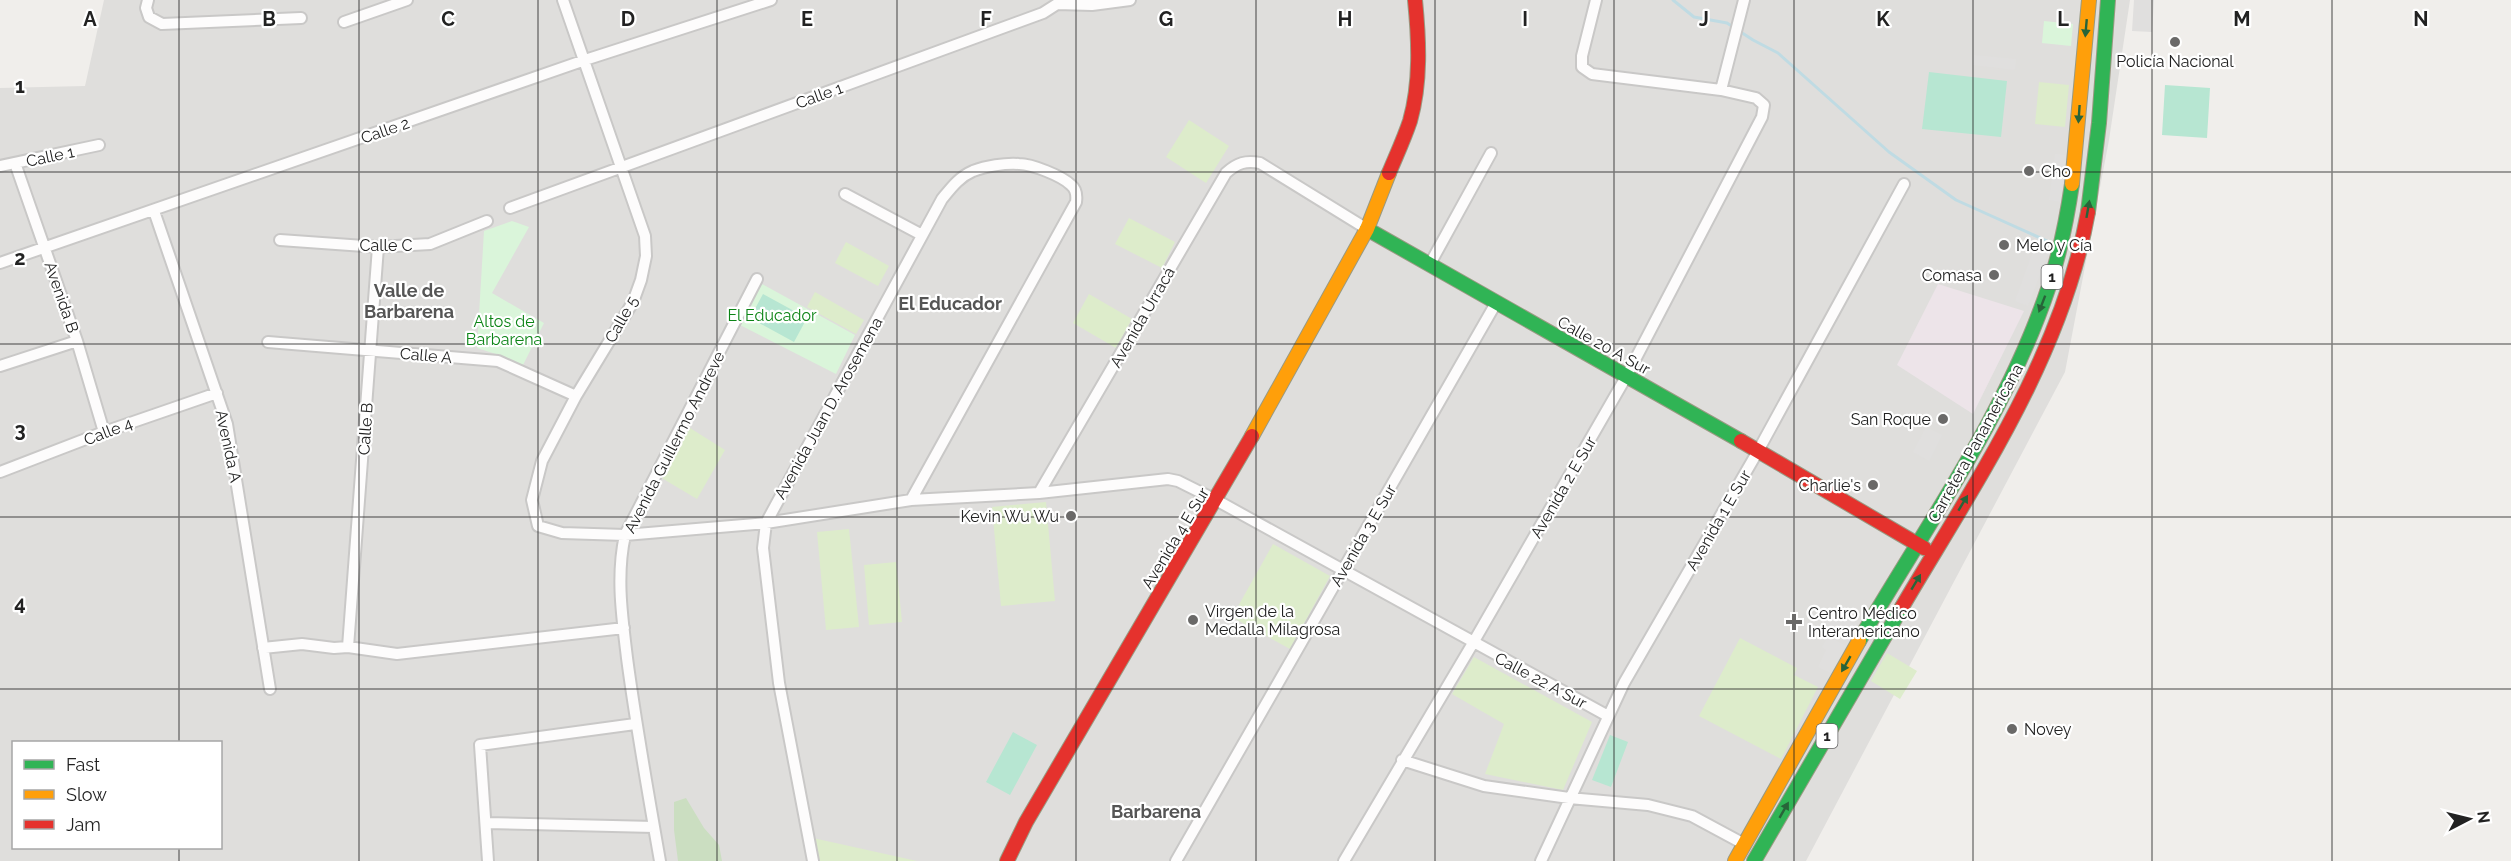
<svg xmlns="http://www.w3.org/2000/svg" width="2511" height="861" viewBox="0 0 2511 861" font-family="Raleway,sans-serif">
<rect width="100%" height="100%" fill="#f0eeeb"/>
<path fill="#dfdedc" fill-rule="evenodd" d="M104,0h2026l-21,140 -44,232 -259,489h-1806v-773l85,-2zM14,742h206v106h-206z"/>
<path fill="#ede4e9" d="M1938,284l86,27 -51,103 -76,-49z"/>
<path fill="#ddeccb" d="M2039,82l30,3 -4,42 -30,-3z
M1189,120l40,26 -23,37 -40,-26z
M1129,218l46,24 -13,26 -47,-24z
M846,242l43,24 -11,20 -43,-23z
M815,292l49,28 -8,14 -49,-27z
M1089,294l43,25 -16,29 -43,-25z
M690,428l35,22 -28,49 -37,-22z
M1046,502l9,99 -54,5 -9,-99z
M849,529l10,98 -33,3 -9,-98z
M1273,544l57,32 -40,73 -58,-32z
M896,562l6,60 -33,3 -5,-60z
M1740,638l57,30 -3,7 24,12 -37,72 -82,-43z
M1887,653l30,18 -17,28 -29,-18z
M1474,657l118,65 -29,68 -78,-16 19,-50 -52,-30z
M813,838l104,23h-99z"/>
<path fill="#cbdec1" d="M686,798l18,30 15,17 3,16h-44l-4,-31v-28z"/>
<path fill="#daf5da" d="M2044,21l29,3 -2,22 -29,-3z
M512,221l17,6 -37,66 52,30 -21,42 -21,-9 -25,-8 7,-117z
M760,283l95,52 -19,39 -96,-49z"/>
<path fill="#b7e6d2" d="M1929,72l78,9 -6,56 -79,-8z
M2165,85l45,3 -3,50 -45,-3z
M763,294l44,24 -13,24 -44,-24z
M1013,732l24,13 -27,50 -24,-13z
M1610,735l18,7 -17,45 -19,-7z"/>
<path fill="#e0dfde" d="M2134,0h20l-2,32 -20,-1z
M1974,55l42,4 -1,11 -42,-5z
M2055,154l11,1 -6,47 -11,-2z
M2036,243l14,5 -22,58 -13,-5z
M1926,427l16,8 -13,26 -16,-9z
M1824,611l9,5 2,-5 22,13 -8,14 -30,-17z
M1828,636l18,10 -15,27 -13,-6 8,-17 -4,-3z"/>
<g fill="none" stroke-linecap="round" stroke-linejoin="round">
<path stroke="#bfdbe3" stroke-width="3" d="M1673,0l21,17 33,6 26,17 25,13 111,99 67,48 91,41"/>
<defs>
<path id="street" d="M148,0l-2,8 3,9 13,7 139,-6
M563,0l82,236 1,20 -5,24 -8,22 -57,94 -34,65 -10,39 6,26 24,7 63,2 141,-12 145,-23 128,-7 129,-14 10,2 38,19 392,216
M344,22l63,-22
M1721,90l23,-90
M15,163l62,178 27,91
M0,166l99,-21
M845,194l77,41
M510,208l533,-195 14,-9 35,1 38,-5
M154,211l73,213 43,265
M280,240l98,7 52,-3 57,-23
M0,263l585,-203 186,-60
M1430,264l61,-111
M268,342l230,19 78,35
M0,366l77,-25
M0,472l104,-40 113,-39
M1039,493l187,-320c11,-10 20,-13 34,-10l107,66
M348,647l30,-400
M263,648l39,-4 32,4 14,-1 49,7 227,-26
M1402,760l82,26 85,12 79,7 44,11 52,28
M486,823l168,4
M488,861l-8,-116 155,-21
M660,861c-12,-68 -24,-135 -33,-203 -5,-42 -11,-82 -2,-123l132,-256
M813,861l-34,-178 -16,-135 3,-25 176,-324c9,-11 17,-22 31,-28 13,-5 32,-8 46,-7 13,0 43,12 52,21 5,4 6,10 5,17l-165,298
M1176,861l320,-558
M1344,861l129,-218 153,-266 136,-260 2,-12 -8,-7 -35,-8 -129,-16 -10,-7v-11l14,-56
M1541,861l83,-178 134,-232 146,-267"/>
<path id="fast" d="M2088,212l11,-89 9,-123
M1367,229l374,212
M1859,641c67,-115 148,-228 190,-355 11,-33 18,-68 23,-102
M1754,861l148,-254"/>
<path id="slow" d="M2072,184l17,-184
M1252,436l115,-207 22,-56
M1735,861l124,-220"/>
<path id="jam" d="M1389,173c7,-17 15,-34 21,-52 11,-39 9,-81 5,-121
M1741,441l183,107
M1902,607c73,-124 160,-250 186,-395
M1007,861l19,-39 226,-386"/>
</defs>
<use href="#street" stroke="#c9c8c7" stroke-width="14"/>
<use href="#fast" stroke="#999a82" stroke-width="16"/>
<use href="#slow" stroke="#999a82" stroke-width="16"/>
<use href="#jam" stroke="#999a82" stroke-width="16"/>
<use href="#street" stroke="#fdfcfc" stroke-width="10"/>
<use href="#fast" stroke="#30b455" stroke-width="14"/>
<use href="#slow" stroke="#ff9f0a" stroke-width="14"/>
<use href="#jam" stroke="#e5322d" stroke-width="14"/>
</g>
<defs><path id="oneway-solid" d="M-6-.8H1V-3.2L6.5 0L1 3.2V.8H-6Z" transform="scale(1.5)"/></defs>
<g fill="#286439">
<use href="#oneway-solid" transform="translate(2086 28) rotate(95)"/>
<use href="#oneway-solid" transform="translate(2079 114) rotate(94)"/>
<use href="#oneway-solid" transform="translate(2088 209) rotate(-80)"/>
<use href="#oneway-solid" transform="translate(2042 304) rotate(111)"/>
<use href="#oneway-solid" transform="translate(1963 503) rotate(-59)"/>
<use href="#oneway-solid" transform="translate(1916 582) rotate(-59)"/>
<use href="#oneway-solid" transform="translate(1846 664) rotate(120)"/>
<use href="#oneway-solid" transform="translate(1784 810) rotate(-60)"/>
</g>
<path fill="none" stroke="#222" stroke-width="1.5" stroke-opacity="0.55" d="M179,0v742M359,0v861M538,0v861M717,0v861M897,0v861M1076,0v861M1256,0v861M1435,0v861M1614,0v861M1794,0v861M1973,0v861M2152,0v861M2332,0v861M0,172h2511M0,344h2511M0,517h2511M0,689h2511M179,848v13"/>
<g fill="#6a6968" stroke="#fff" stroke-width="2">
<circle cx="2175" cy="42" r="6"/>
<circle cx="2029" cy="171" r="6"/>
<circle cx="2004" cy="245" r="6"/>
<circle cx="1994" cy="275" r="6"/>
<circle cx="1943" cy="419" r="6"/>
<circle cx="1873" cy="485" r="6"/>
<circle cx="1071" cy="516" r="6"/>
<circle cx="1193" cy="620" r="6"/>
<path d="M1791 613h6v6h6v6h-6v6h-6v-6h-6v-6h6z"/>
<circle cx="2012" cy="729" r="6"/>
</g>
<g text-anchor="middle" stroke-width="4.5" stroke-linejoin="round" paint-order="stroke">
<g fill="#fff" stroke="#646464" stroke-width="1.5">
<rect x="2041.5" y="265" width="21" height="24" rx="4.5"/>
<rect x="1816.5" y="724" width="21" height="24" rx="4.5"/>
</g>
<g font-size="15" font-weight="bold" fill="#222">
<text x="2052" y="282">1</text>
<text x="1827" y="741">1</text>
</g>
<g font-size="16" fill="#222" stroke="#fff" text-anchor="start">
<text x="2175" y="67" text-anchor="middle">Policía Nacional</text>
<text x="2041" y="177">Cho</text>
<text x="2016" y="251">Melo y Cía</text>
<text x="1982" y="281" text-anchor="end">Comasa</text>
<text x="1931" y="425" text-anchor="end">San Roque</text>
<text x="1861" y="491" text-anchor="end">Charlie's</text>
<text x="1059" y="522" text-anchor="end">Kevin Wu Wu</text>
<text x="1205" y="617">Virgen de la<tspan x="1205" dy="18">Medalla Milagrosa</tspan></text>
<text x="1808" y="619">Centro Médico<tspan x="1808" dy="18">Interamericano</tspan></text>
<text x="2024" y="735">Novey</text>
</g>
<g font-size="16" fill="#222" stroke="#fff">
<text transform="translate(819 95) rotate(-20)" y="6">Calle 1</text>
<text transform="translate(385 130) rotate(-19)" y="6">Calle 2</text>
<text transform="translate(50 156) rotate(-12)" y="6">Calle 1</text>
<text x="386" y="251">Calle C</text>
<text transform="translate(62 297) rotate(71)" y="6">Avenida B</text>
<text transform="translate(1142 317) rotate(-60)" y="6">Avenida Urracá</text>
<text transform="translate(621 319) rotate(-61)" y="6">Calle 5</text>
<text transform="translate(1604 345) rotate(29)" y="6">Calle 20 A Sur</text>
<text transform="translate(426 355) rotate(5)" y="6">Calle A</text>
<text transform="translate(828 408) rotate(-61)" y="6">Avenida Juan D. Arosemena</text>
<text transform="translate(365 429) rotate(-86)" y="6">Calle B</text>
<text transform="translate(108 431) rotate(-21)" y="6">Calle 4</text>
<text transform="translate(674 442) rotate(-63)" y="6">Avenida Guillermo Andreve</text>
<text transform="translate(1975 443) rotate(-61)" y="6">Carretera Panamericana</text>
<text transform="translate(229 446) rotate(78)" y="6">Avenida A</text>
<text transform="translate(1563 487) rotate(-60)" y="6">Avenida 2 E Sur</text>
<text transform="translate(1718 520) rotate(-60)" y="6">Avenida 1 E Sur</text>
<text transform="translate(1363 535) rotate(-60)" y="6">Avenida 3 E Sur</text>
<text transform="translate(1175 538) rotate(-59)" y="6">Avenida 4 E Sur</text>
<text transform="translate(1541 680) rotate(28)" y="6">Calle 22 A Sur</text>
</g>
<g font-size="16" fill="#0c8416" stroke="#fff">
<text x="772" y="321">El Educador</text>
<text x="504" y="327">Altos de<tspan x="504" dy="18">Barbarena</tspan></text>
</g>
<g font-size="18" font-weight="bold" fill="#555" stroke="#fff">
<text x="409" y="297">Valle de<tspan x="409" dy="21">Barbarena</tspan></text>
<text x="950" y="310">El Educador</text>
<text x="1156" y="818">Barbarena</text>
</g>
</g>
<g font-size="20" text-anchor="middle" font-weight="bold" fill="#222" stroke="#fff" stroke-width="4.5" stroke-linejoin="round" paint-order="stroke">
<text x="90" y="26">A</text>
<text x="269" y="26">B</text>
<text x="448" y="26">C</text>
<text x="628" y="26">D</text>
<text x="807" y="26">E</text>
<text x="986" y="26">F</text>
<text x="1166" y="26">G</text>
<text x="1345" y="26">H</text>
<text x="1525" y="26">I</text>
<text x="1704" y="26">J</text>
<text x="1883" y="26">K</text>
<text x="2063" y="26">L</text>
<text x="2242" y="26">M</text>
<text x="2421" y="26">N</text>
<text x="20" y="93">1</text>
<text x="20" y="265">2</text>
<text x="20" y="437">3</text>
<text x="20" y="610">4</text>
</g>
<rect x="12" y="741" width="210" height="108" fill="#ffffff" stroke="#a7a7a7" stroke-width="1.5"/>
<rect x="24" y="760" width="30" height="9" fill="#30b455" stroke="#a7a7a7" stroke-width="1.5"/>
<text x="66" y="771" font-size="18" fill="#222222">Fast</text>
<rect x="24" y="790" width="30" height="9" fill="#ff9f0a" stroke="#a7a7a7" stroke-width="1.5"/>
<text x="66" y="801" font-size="18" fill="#222222">Slow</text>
<rect x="24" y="820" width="30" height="9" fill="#e5322d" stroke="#a7a7a7" stroke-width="1.5"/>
<text x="66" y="831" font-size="18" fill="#222222">Jam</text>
<g transform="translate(2469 819) rotate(83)" stroke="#ffffff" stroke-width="4.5" paint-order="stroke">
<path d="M0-4.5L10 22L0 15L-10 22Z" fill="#222222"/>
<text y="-9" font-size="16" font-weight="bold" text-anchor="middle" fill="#222222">N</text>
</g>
</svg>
